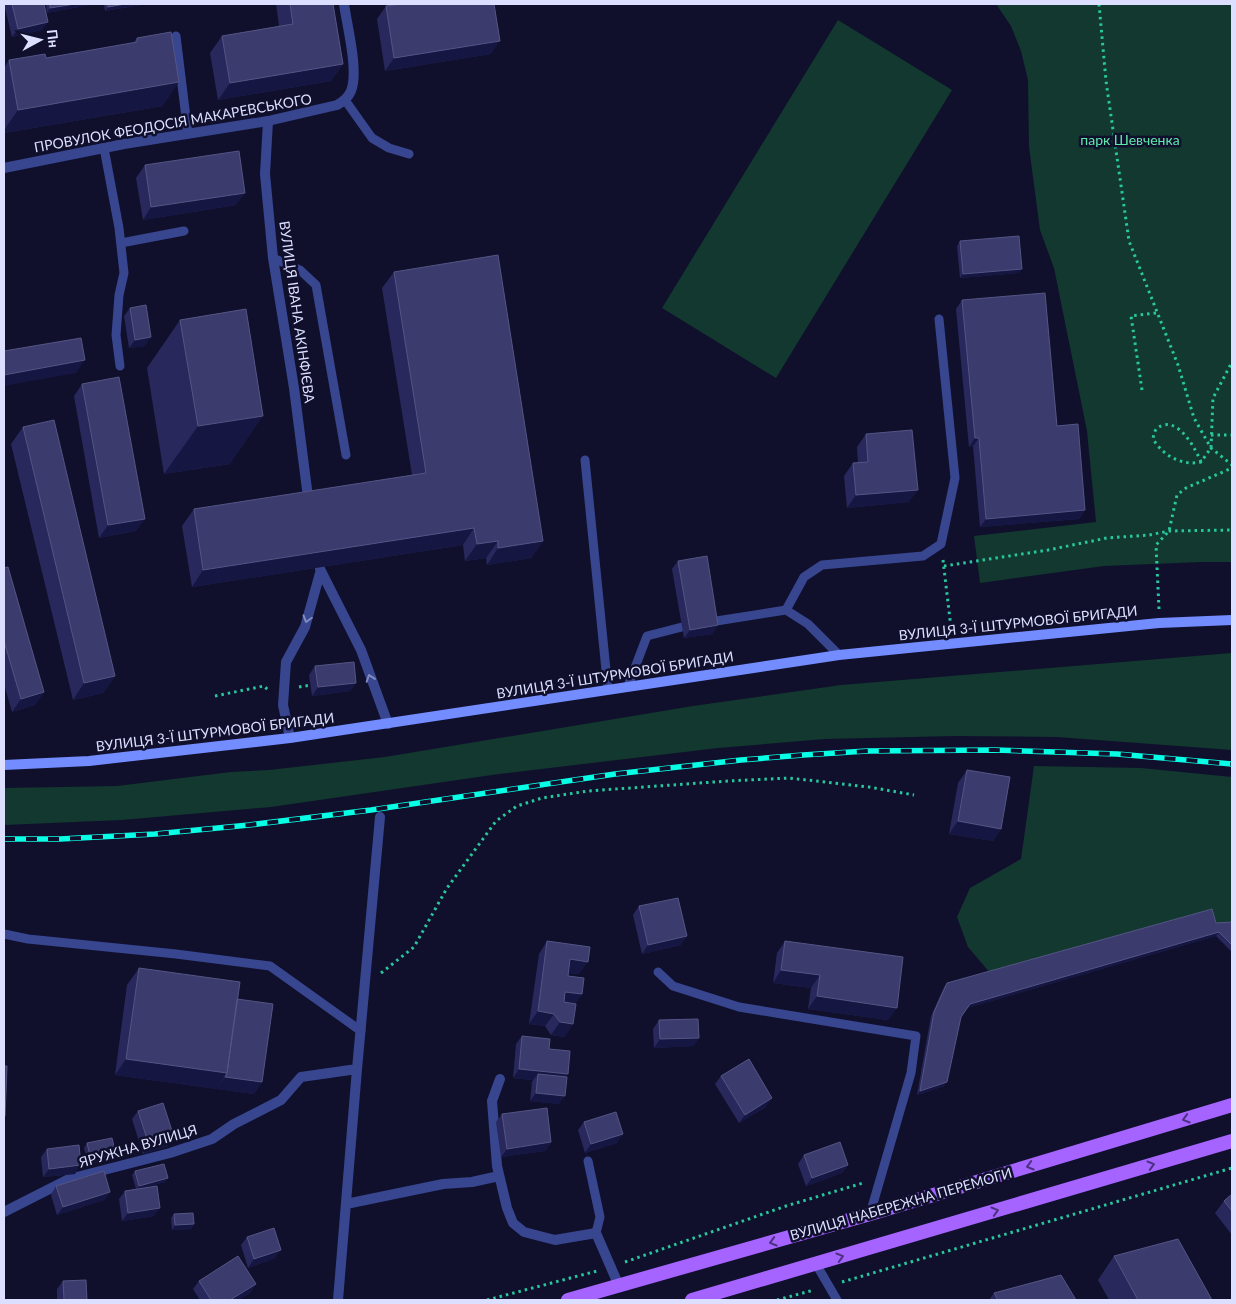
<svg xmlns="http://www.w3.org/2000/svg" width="1236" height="1304" viewBox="0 0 1236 1304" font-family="Lato,sans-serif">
<rect width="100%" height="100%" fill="#10102d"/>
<path fill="#12382f" d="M996,4h236v558h-31l-97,4 -124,17 -6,-47 122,-14 -9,-91 -33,-163 -14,-38 -11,-83 -1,-67 -7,-29 -10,-25z
M838,20l114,70 -176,288 -114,-70z
M1232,653v97l-175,-13 -103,-1 -129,3 -107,9 -219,26 -228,33 -149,13 -118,5v-37l113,-2 114,-14 38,-2 116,-13 308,-51 148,-21z
M1034,766l107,2 91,9v149l-241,48 -23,-27 -11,-30 13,-29 51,-29z"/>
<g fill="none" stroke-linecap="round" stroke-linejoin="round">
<path stroke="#28c79d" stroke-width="3" stroke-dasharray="2.5 4" stroke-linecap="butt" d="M1099,4l7,77 23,160 49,124 16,53 17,30 21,17
M1142,390l-11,-74 25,-3
M1211,435h21
M1201,462c-5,-12 -20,-41 -37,-37 -8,2 -10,6 -11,14 10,17 29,27 48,23l10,-14 2,-50 19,-36
M943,560l8,68
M944,566l104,-16 59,-12 42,-3 20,-4 63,-1
M1159,609l-3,-64 13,-14 8,-36 9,-7 46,-20
M299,687l12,-2
M215,696l49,-10 4,4
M381,973l33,-26 33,-59 49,-67 21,-15 25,-8 46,-7 140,-10 61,-3 80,9 45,8
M625,1262l161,-56 77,-23
M842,1282l390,-114
M487,1300l110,-29
M777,1300l37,-10"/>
<path stroke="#37468f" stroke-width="9" d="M176,36l12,98
M345,100l27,38 17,10 20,6
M104,148l15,80 5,45 -5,22 -3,40 4,31
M121,243l63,-12
M273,258l27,12 16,15 30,170
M585,460l23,230
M786,610l18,-33 18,-12 101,-9 18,-12 14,-66 -16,-159
M710,622l76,-12 22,14 31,31
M628,686l19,-50 35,-9
M4,934l24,5 148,15 94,12 91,65
M658,972l15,14 66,21 177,29 -5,37 -41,141
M588,1161l12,56 -4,16
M816,1264l21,36"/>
<path stroke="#37468f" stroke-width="10" d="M4,168l120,-24 144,-23
M500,1079l-8,22 5,65 10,42 6,15 11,9 31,8 41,-7 23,53
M346,1204l97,-20 29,-2 27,-6
M4,1212l65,-33 101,-26 42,-14 22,-15 47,-24 20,-23 56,-8
M338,1300l19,-231 23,-252"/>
<path stroke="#37468f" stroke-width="10" d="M309,505l-15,-117 -21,-130 -8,-84 3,-53 69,-16c6,-3 11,-7 14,-14 8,-20 -4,-65 -7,-87
M320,569l41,81 27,74
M290,738l-7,-33 3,-43 19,-35 15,-54"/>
<path stroke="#738cff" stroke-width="10" d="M4,765l85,-4 201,-23 549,-83 320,-32 73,-3"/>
<path stroke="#a563ff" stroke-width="14" d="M568,1300l302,-86 362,-109
M692,1300l540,-159"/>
<defs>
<path id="rail" d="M4,839h56l95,-5 94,-9 122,-15 244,-36 126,-14 62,-5 64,-4 128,-1 122,4 115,10"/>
</defs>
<use href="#rail" stroke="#08ffe6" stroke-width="5.5"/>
<use href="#rail" stroke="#10102d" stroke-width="4" stroke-dasharray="11" stroke-linecap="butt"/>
</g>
<path fill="#28285c" d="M4,4h40l-2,26 -30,7z
M46,4h48l-47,9z
M104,4h42l-41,7z
M276,4h57l10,60 -12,17 -113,19 -8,-47 12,-17 57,-10z
M386,6l105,48 -106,17 -8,-52z
M137,38l26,68 -159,27v-65l5,-8 37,-2 87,-15z
M145,165l91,40 -93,15 -7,-42z
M960,241l59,32 -59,5 -3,-32z
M394,272l149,269 -12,17 -44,7 -1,-7 -21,3 -2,-16 -271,42 -10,-61 12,-17 218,-34 -30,-187z
M962,300l95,126 28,84 -6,9 -99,8 -7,-81 -4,1 -13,-138z
M130,308l15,38 -16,2 -5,-32z
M180,320l50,144 -66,10 -17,-106z
M82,384l54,147 -37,7 -25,-142z
M23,427l92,249 -12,17 -30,7 -62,-256z
M866,434l43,68 -62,6 -3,-32 9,-13h5l-1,-16z
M678,561l40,64 -6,9 -28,4 -12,-69z
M4,568l40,124 -9,13 -23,7 -8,-28z
M315,666l41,17 -6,8 -38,5 -3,-21z
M967,770l34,59 -8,12 -44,-7 9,-51z
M639,906l42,39 -39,9 -9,-39z
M1232,922v28l-1,1 -15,-15 -249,72 -6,9 -17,69 -27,9 14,-79 13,-29 3,-4 269,-60z
M547,941l32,33 -11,-1v3l14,18 -7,10 -10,33 -14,-2 -6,-9 -16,-2 10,-70z
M785,941l103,79 -80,-11 3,-21 -38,-5 4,-30z
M139,968l98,31 25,83 -8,12 -139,-19 12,-90z
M659,1020l40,18 -6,8 -39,2 -1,-19z
M522,1036l27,13 17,27 -7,28 -29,-3 2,-19 1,-2 -20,-2 3,-34z
M721,1076l45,31 -27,16 -24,-39z
M138,1111l30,35 -25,8 -11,-35z
M502,1114l49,28 -6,9 -44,6 -5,-35z
M584,1122l33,21 -32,10 -7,-23z
M87,1143l26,16 -25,5 -4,-16z
M47,1149l28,25 -32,3 -2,-20z
M804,1155l44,10 -6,8 -36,13 -8,-22z
M135,1171l33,7 -3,4 -23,6 12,28 -32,5 -3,-22 6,-8 11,-2 -4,-14z
M56,1186l54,6 -6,8 -47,15 -6,-20z
M1232,1194v41l-17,-22 9,-12z
M174,1214l20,10 -3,5 -19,1 -1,-12z
M247,1237l28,21 -27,10 -7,-23z
M1114,1256l98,44h-103l-11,-20z
M63,1281l24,19h-30v-11z
M199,1281l57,3 -6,9 -12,7h-38l-7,-11z
M994,1293l82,7h-87z"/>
<path fill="#161642" d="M75,4h19l-47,9 3,-5z
M125,4h21l-41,7 3,-4z
M48,22l-6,8 -30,7 6,-8z
M500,41l-9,13 -106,17 9,-13z
M343,64l-12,17 -113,19 12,-17z
M179,82l-16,24 -159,27v-3l14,-20z
M245,193l-9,12 -93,15 8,-13z
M1022,269l-3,4 -59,5 3,-4z
M151,337l-6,9 -16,2 6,-8z
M85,360l-9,13 -72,13v-11z
M263,416l-33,48 -66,10 34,-48z
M975,438h4l-6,8 -4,1z
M918,490l-9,12 -62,6 9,-13z
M1085,510l-6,9 -99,8 6,-8z
M145,519l-9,12 -37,7 9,-13z
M474,528l-11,17 -271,42 11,-17z
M498,541l-12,17 -21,3 12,-17z
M543,541l-12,17 -44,7 11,-17z
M718,625l-6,9 -28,4 6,-8z
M115,676l-12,17 -30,7 11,-17z
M356,683l-6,8 -38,5 6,-9z
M44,692l-9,13 -23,7 9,-13z
M958,821l43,8 -8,12 -44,-7z
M1219,932l-3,4 -249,72 3,-4z
M687,936l-6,9 -39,9 6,-9z
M570,959l18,3 -9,12 -18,-2z
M781,970l39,5 -9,13 -38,-5z
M565,992l17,2 -9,13 -17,-3z
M817,996l80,12 -9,12 -80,-11z
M538,1011l16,3 -9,12 -16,-2z
M560,1022l13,2 -8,13 -14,-2z
M699,1038l-6,8 -39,2 6,-9z
M126,1059l101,14 -11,16 -101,-14z
M519,1069l49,5 -6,9 -24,-9 -5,6 -20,-2z
M225,1077l37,5 -8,12 -38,-5z
M947,1082l-3,4 -27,9 3,-4z
M536,1093l29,3 -6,8 -29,-3z
M772,1098l-6,9 -27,16 6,-8z
M623,1134l-6,9 -32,10 6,-9z
M174,1137l-6,9 -25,8 6,-9z
M551,1142l-6,9 -44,6 6,-8z
M116,1155l-3,4 -25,5 3,-4z
M81,1165l-6,9 -32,3 6,-8z
M848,1165l-6,8 -36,13 6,-8z
M168,1178l-3,4 -29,8 3,-4z
M110,1192l-6,8 -47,15 6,-8z
M160,1208l-6,8 -32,5 6,-8z
M194,1224l-3,5 -19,1 3,-5z
M281,1250l-6,8 -27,10 6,-9z
M256,1284l-6,9 -12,7h-8z"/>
<path fill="#3b3b6e" stroke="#545584" d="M12,4h32l4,18 -30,7z
M50,4h25l-25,4z
M108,4h17l-17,3z
M290,4h43l10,60 -113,19 -8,-47 71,-12z
M401,4h93l6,37 -106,17 -8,-52z
M171,32l8,50 -161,28 -9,-50 36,-6 1,4 91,-16v-4z
M239,151l6,42 -94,14 -6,-42z
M1019,236l3,33 -59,5 -3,-33z
M498,255l45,286 -45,7v-7l-21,3 -3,-16 -271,42 -9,-61 232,-36 -32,-201z
M1045,293l12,133 21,-2 7,86 -99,9 -7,-81h-4l-13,-138z
M146,305l5,32 -16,3 -5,-32z
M246,309l17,107 -65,10 -18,-106z
M81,338l4,22 -81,15v-24z
M119,377l26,142 -37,6 -26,-141z
M54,420l61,256 -31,7 -61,-256z
M912,430l6,60 -62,5 -3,-32 15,-1 -2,-28z
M707,556l11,69 -28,5 -12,-69z
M8,567l36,125 -23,7 -17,-58v-73z
M354,662l2,21 -38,4 -3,-21z
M967,770l43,7 -9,52 -43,-8z
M678,898l9,38 -39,9 -9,-39z
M1212,909l4,14 16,-1v23l-13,-13 -249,72 -9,13 -14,65 -27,9 14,-79 13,-29z
M547,941l43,6 -2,15 -18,-3 -2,17 16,2 -2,16 -17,-2 -1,10 12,2 -3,20 -13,-2 -6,-8 -16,-3z
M785,941l118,16 -6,51 -80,-12 3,-21 -39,-5z
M139,968l101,14 -13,91 -101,-14z
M237,999l36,5 -11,78 -37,-5 2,-4z
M698,1019l1,19 -39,1 -1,-19z
M522,1036l28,3 -1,10 21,2 -2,23 -49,-5z
M749,1059l23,39 -27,17 -24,-39z
M4,1066h3l-2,50h-1z
M538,1074l29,3 -2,19 -29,-3z
M163,1103l11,34 -25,8 -11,-34z
M547,1108l4,34 -44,7 -5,-35z
M616,1112l7,22 -32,10 -7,-22z
M112,1138l4,17 -25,5 -4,-17z
M840,1142l8,23 -36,13 -8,-23z
M79,1145l2,20 -32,4 -2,-20z
M164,1164l4,14 -29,8 -4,-15z
M104,1171l6,21 -47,15 -7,-21z
M157,1186l3,22 -32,5 -3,-22z
M1232,1194v17l-8,-10z
M193,1213l1,11 -19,1 -1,-11z
M274,1228l7,22 -27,9 -7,-22z
M1178,1239l34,61h-74l-24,-44z
M238,1256l18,28 -26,16h-19l-12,-19z
M1061,1275l15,25h-78l-4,-7z
M86,1280l1,20h-23l-1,-19z"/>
<defs><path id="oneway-chevron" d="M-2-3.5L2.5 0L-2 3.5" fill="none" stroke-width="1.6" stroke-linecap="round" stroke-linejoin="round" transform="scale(1.25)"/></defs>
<g stroke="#818bc1">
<use href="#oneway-chevron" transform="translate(307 619) rotate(106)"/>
<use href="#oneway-chevron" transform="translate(370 678) rotate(-109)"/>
</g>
<g stroke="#4c3181">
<use href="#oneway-chevron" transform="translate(1186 1119) rotate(163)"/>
<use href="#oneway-chevron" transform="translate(1151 1165) rotate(-16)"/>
<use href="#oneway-chevron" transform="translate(1030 1166) rotate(163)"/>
<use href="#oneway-chevron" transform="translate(995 1211) rotate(-16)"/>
<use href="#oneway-chevron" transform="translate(773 1242) rotate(164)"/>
<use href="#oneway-chevron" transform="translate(840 1257) rotate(-16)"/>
</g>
<g text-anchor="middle" stroke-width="5" stroke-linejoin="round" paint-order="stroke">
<g font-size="14" fill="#dcdfff" stroke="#10102d">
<text transform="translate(173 123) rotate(-10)" y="5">ПРОВУЛОК ФЕОДОСІЯ МАКАРЕВСЬКОГО</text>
<text transform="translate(297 312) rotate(82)" y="5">ВУЛИЦЯ ІВАНА АКІНФІЄВА</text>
<text transform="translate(1018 623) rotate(-6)" y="5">ВУЛИЦЯ 3-Ї ШТУРМОВОЇ БРИГАДИ</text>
<text transform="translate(615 675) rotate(-9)" y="5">ВУЛИЦЯ 3-Ї ШТУРМОВОЇ БРИГАДИ</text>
<text transform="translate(215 732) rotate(-7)" y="5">ВУЛИЦЯ 3-Ї ШТУРМОВОЇ БРИГАДИ</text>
<text transform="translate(138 1146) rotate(-16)" y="5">ЯРУЖНА ВУЛИЦЯ</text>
<text transform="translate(901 1204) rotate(-16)" y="5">ВУЛИЦЯ НАБЕРЕЖНА ПЕРЕМОГИ</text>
</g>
<g font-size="14" fill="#5ee9aa" stroke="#10102d">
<text x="1130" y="145">парк Шевченка</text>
</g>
</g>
<rect width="1236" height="1304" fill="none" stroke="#dcdfff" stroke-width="10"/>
<g transform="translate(40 40) rotate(83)" stroke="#10102d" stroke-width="4" paint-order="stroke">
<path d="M0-4L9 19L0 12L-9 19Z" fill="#dcdfff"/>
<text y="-8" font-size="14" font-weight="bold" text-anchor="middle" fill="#dcdfff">Пн</text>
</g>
</svg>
